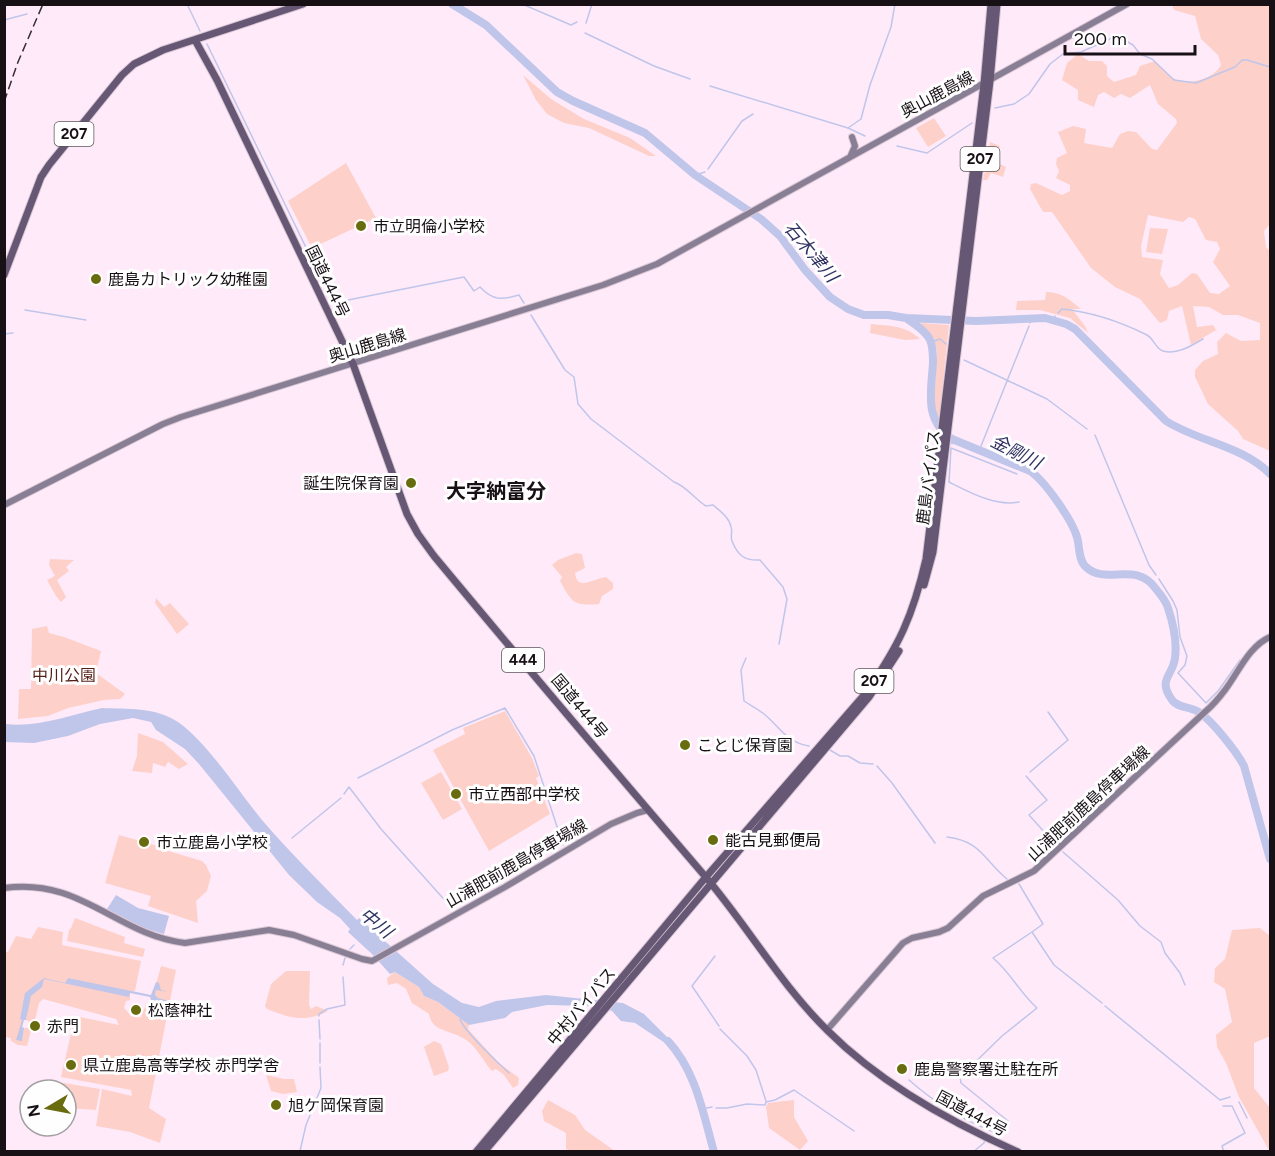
<svg xmlns="http://www.w3.org/2000/svg" width="1275" height="1156" viewBox="0 0 1275 1156" font-family="Figtree,'Noto Sans JP',sans-serif">
<rect width="100%" height="100%" fill="#ffeafa"/>
<path fill="#fdd1ca" fill-rule="evenodd" d="M1172,5h98v219l-6,7 2,16 4,4v200l-27,-12 -5,-8 -30,-27 -13,-27v-7l8,-9 15,-7 -1,-12 9,-9 15,8 19,-1v-17l-22,-8h-15l-14,-8 -16,-1 4,21 16,-2 3,5 -25,15 -9,-39 -13,5 -2,9 -7,3 -20,-24 -25,-12 -24,-19 -39,-56h-9l-13,-23 1,-5 5,-1 26,12 8,-4v-6l-14,-7 3,-7 -3,-7 1,-6 10,-5 -9,-21 15,-6 13,3 -2,14 28,5 8,-14 8,-3 8,1 16,17 5,1 20,-27 -1,-4 -18,-15 -8,-19 -20,13 -9,-4 -7,4 -10,-6 -6,3 -4,12 -16,-7v-10l-16,-10 5,-17 11,-9 11,7h13l5,5v10l7,6 22,-7 4,-9 15,-5c5,5 11,13 18,17 14,9 41,1 48,-13l-3,-10 -17,-16 -6,-23 -21,-6zM1148,215l35,7 6,-5 6,2 11,21 11,2 3,7 -7,13 17,24 -11,8 -9,-1 -13,-19 -5,-1 -14,12 -9,3 -9,-14 3,-14 -21,-3 -1,-11z
M523,75l28,24 33,20 46,19 26,18h-7l-60,-28 -25,-5 -17,-9 -11,-14z
M934,118l12,18 -18,11 -12,-19z
M990,142l10,4 -7,15 13,6 -3,10 -12,-4 -4,7h-4l1,-6 4,-6 -2,-3z
M346,163l30,55 -64,30 -24,-47z
M1150,228l18,1 -6,25 -16,-2z
M1046,292c15,0 23,7 35,17h-9l13,17 3,7 -18,-15 -30,-8h-24l1,-9 28,-1z
M921,323l28,2 -10,95 -5,-15 3,-53 -3,-12 -13,-14z
M871,324c19,2 34,1 49,15l-15,1 -35,-7z
M576,553l6,1 3,14 -10,5c2,19 19,5 31,4l7,6v6l-11,7 -3,8c-25,2 -27,-1 -39,-23l2,-4 -10,-12 6,-5z
M50,559l24,1 -8,7 3,4 -12,9 9,17 -5,5 -5,-6 -9,-16 8,-4 -6,-11z
M156,598l8,9 6,-4 19,21 -12,10 -22,-31z
M47,626l2,7 15,4 37,14 -5,22 29,21 -5,5 -16,1 -36,8 -20,8 -30,3 1,-30h12l1,-60z
M505,711l27,47 7,18 -3,2 14,36 -61,37 -56,-101 32,-16 -2,-6z
M138,733l25,9 25,22 -9,5 -11,-7 -3,5 -12,-4 -1,10 -20,-2 5,-15z
M441,772l21,37 -19,11 -22,-37z
M119,835l46,13v2l37,11 4,4 5,11 -4,15 -11,10 2,22 -50,-17 3,-10 -46,-13z
M75,918l50,19 -1,6 21,6 -2,8 -76,-16 2,-11 2,-2z
M38,927l25,5 -1,13 79,16 -6,30h-5v9l-4,1 -2,7c8,7 4,10 17,9l5,-13 6,-4 9,-34 15,4 -27,138 17,11 -6,24 -30,-11 -34,-6 6,-37 30,7 -1,-6 -70,-13 14,-61 44,9 -3,-6 -73,-20 -4,4 -4,17 -5,2 -4,-2 4,-24 -2,-1 -8,45h2l2,-12h5l2,3 -4,15 -9,-1 -7,-4v-3l-6,-1 -1,-85h4l8,-16 15,3z
M1260,928l10,8v100l-16,7v45l16,20v44l-31,-55 -13,-34 -9,-16 -1,-12 16,-13 -7,-33 -11,-7 1,-14 10,-9 7,-29z
M286,971h24l-1,34 2,4 5,-3 12,5c-22,12 -39,7 -61,-2l-2,-3 6,-22z
M395,972l24,15 5,9 14,6 31,23 -1,4 30,33 21,16 -1,7 -5,3 -9,-13 -8,-6 -4,2c-11,-12 -16,-27 -31,-34 -13,-7 -29,-6 -32,-23l-17,-11 -6,-14 -9,-6 -9,2 -1,-7z
M434,1041l7,3 8,23 -1,4 -14,5 -10,-29z
M266,1075l18,4h10l3,13 -14,2 -12,-3z
M58,1082l42,7 -4,21 -30,-2v-18h-10z
M548,1100l27,15 10,15 30,21h-45l-4,-2v-16l-22,-12 -2,-10z
M794,1100v17l14,24 -8,9 -31,-22 -3,-21 2,-4z"/>
<path fill="#c0c5ea" d="M102,708c25,1 54,-1 76,14 31,22 59,68 84,98 30,35 63,67 95,100l2,-2 74,66 29,19 17,4 17,-6 50,-6 77,8 21,11 33,33 -3,2 -39,-26 -14,-2 -9,-10 -22,-5 -43,-1 -35,7 -7,6 -36,7 -31,-23 -14,-6 -5,-9 -24,-15 -5,2 -18,-20 -24,-22 2,-3 -10,-11 -23,-16 -28,-27 -90,-111 -14,-15 -29,-19 -5,-8 -18,-4 -33,6 -32,12 -34,7 -29,-1v-18c33,4 64,-9 97,-16z
M116,895l22,13 31,8 -5,18 -21,-6 -36,-19z
M44,978l21,5 3,-5 83,17 5,-13 3,1 2,7 7,2 -12,-2 -1,5 3,3 11,3 -1,3 -17,-4 -1,-3 -20,-4 -1,4 -85,-18 -2,8 -11,9 -5,24h-2l-2,7 2,1 -2,13 -6,-1 6,-20 -2,-1 5,-26z"/>
<g fill="none" stroke-linecap="round" stroke-linejoin="round">
<path stroke="#c0c5ea" stroke-width="1.5" d="M187,4l13,27
M522,4l49,21 6,-3
M4,20l23,-6
M586,23l6,-19
M585,33l69,33 36,13
M207,44l126,259 131,-26 10,14 6,-4c13,14 22,13 39,8l5,8
M710,86l138,42 13,-9 9,-34 21,-58 4,-23
M995,108l19,-4 15,-10 21,-30 13,-10 18,-2 33,-15 7,1 12,7 7,9 12,5 22,21 22,3 39,-16 7,-7h5l23,7
M848,128l17,8
M897,146l30,7 45,-30
M708,169l34,-48 11,-7
M695,175l10,-3
M25,310l61,10
M1058,313l4,-4c30,3 59,13 85,26 7,4 9,14 16,16 14,4 28,-5 40,-12
M531,315l34,55 9,7 4,27 13,15 83,63c12,4 21,17 32,24l7,-1c7,6 16,12 18,22 2,4 -1,9 1,14 6,15 13,20 28,19l23,27 4,12 -8,45
M1054,320l1,-4
M1030,323v-6
M4,334l9,-1
M931,342l9,-3 6,5
M964,360l83,39 40,30
M1095,435l54,130 7,10
M952,444v-5
M981,446l48,-120
M979,450l1,-2
M1017,474l-66,-26 -2,34c20,10 47,25 70,20
M1159,579l14,22 4,9 3,27 7,19 -2,9 -7,8 28,30 12,-12 22,-31
M746,658l-5,12 3,31c6,4 14,8 20,13 17,14 22,28 45,32
M830,750l10,6h8l12,7 13,1
M877,766l15,17 43,60
M1030,772l38,-32 -20,-28
M1026,776l21,24 -18,15 27,30
M358,778l94,-48 53,-22 29,48 29,89
M344,794l5,-7 32,42 69,77
M947,837c34,4 37,23 60,42
M292,838l49,-40
M1063,852l55,48 22,26 21,16 4,11 15,20 5,12
M1019,884l24,40 -11,8 22,33 48,38
M350,949l4,-4
M715,956l-23,30 27,40
M343,965l2,-7
M1105,1006l115,94 10,-3
M319,1016v-2l8,-5 18,-4 -2,-28
M460,1019c3,11 39,45 49,54
M319,1020l1,19
M720,1029l27,27 9,14 10,31
M320,1043v20
M909,1080c26,23 57,42 90,54l9,-13 -47,-38 -1,-6 42,-41 35,-28c-18,-16 -25,-34 -44,-50l39,-26
M1239,1102l8,16
M1223,1106h9l13,27 -23,13 2,6
M716,1108h11l20,-4 18,1 1,-3 9,-2 19,-10 60,41
M702,1109l10,-2
M1000,1150v2
M300,1151l6,-26 15,-37 -1,-21
M973,1152l11,-9 1,-3"/>
<path stroke="#c0c5ea" stroke-width="8" d="M452,4l34,21 71,67 16,9 72,32 50,42 66,44 19,17 25,34 25,27 18,12 16,6h24l18,3 70,3 69,-3 21,6 9,5 91,92c33,21 77,25 104,53
M906,318c8,6 20,13 24,22 3,6 3,16 3,23 -2,30 -9,57 19,76l78,32c15,10 42,49 47,66 3,10 1,23 9,30 20,19 49,-7 70,22 5,6 10,12 12,19 5,15 9,35 7,50 -2,18 -18,21 -3,42 6,8 16,6 25,11 13,7 40,41 47,55l26,93
M668,1041c28,30 35,72 46,111"/>
<defs>
<path id="secondary" d="M851,155l4,-9 -3,-9
M4,505l159,-81 18,-7 422,-132 54,-21 470,-260
M4,888c77,-11 113,47 181,55l84,-13 25,5 68,24 10,2 133,-74 106,-63 26,-11 11,-3
M827,1030l76,-87 9,-5 27,-6 9,-4 35,-32 51,-25 172,-160c7,-6 13,-13 19,-21 13,-17 24,-44 45,-53"/>
<path id="trunk" d="M195,40l22,40 136,284 54,150 11,20 16,22c89,107 179,213 270,319 43,50 76,109 124,156 53,53 122,91 190,121
M4,275l37,-98 8,-12 73,-90 12,-11 29,-14 140,-46
M924,585l9,-33 57,-471 7,-77
M476,1152l230,-275 159,-183c34,-48 48,-78 61,-135l58,-475 7,-80
M484,1152l385,-455 30,-46"/>
</defs>
<use href="#secondary" stroke="#dac7d5" stroke-width="8"/>
<use href="#trunk" stroke="#dac7d5" stroke-width="9"/>
<use href="#secondary" stroke="#897f95" stroke-width="6"/>
<use href="#trunk" stroke="#665874" stroke-width="7"/>
<path stroke="#372e35" stroke-width="1.5" stroke-dasharray="9 4.5" stroke-linecap="butt" d="M4,102l14,-40 25,-58"/>
</g>
<g fill="#696c0e" stroke="#fefefe" stroke-width="2">
<circle cx="361" cy="226" r="6"/>
<circle cx="96" cy="279" r="6"/>
<circle cx="411" cy="483" r="6"/>
<circle cx="685" cy="745" r="6"/>
<circle cx="456" cy="794" r="6"/>
<circle cx="713" cy="840" r="6"/>
<circle cx="144" cy="842" r="6"/>
<circle cx="136" cy="1010" r="6"/>
<circle cx="35" cy="1026" r="6"/>
<circle cx="71" cy="1065" r="6"/>
<circle cx="902" cy="1069" r="6"/>
<circle cx="276" cy="1105" r="6"/>
</g>
<g text-anchor="middle" stroke-width="6" stroke-linejoin="round" paint-order="stroke">
<g fill="#fefefe" stroke="#5c575b" stroke-width="1.5">
<rect x="54.5" y="122" width="39" height="24" rx="4.5"/>
<rect x="960.5" y="147" width="39" height="24" rx="4.5"/>
<rect x="502" y="648" width="42" height="24" rx="4.5"/>
<rect x="854.5" y="669" width="39" height="24" rx="4.5"/>
</g>
<g font-size="15" font-weight="bold" fill="#171015">
<text x="74" y="139">207</text>
<text x="980" y="164">207</text>
<text x="523" y="665">444</text>
<text x="874" y="686">207</text>
</g>
<g font-size="16" fill="#171015" stroke="#fefefe">
<text transform="translate(937 94) rotate(-28)" y="6">奥山鹿島線</text>
<text transform="translate(328 281) rotate(64)" y="6">国道444号</text>
<text transform="translate(367 345) rotate(-17)" y="6">奥山鹿島線</text>
<text transform="translate(928 477) rotate(-83)" y="6">鹿島バイパス</text>
<text transform="translate(580 706) rotate(50)" y="6">国道444号</text>
<text transform="translate(1088 803) rotate(-43)" y="6">山浦肥前鹿島停車場線</text>
<text transform="translate(516 863) rotate(-30)" y="6">山浦肥前鹿島停車場線</text>
<text transform="translate(581 1006) rotate(-50)" y="6">中村バイパス</text>
<text transform="translate(972 1113) rotate(28)" y="6">国道444号</text>
</g>
<g font-size="16" fill="#171015" stroke="#fefefe" text-anchor="start">
<text x="373" y="232">市立明倫小学校</text>
<text x="108" y="285">鹿島カトリック幼稚園</text>
<text x="399" y="489" text-anchor="end">誕生院保育園</text>
<text x="697" y="751">ことじ保育園</text>
<text x="468" y="800">市立西部中学校</text>
<text x="725" y="846">能古見郵便局</text>
<text x="156" y="848">市立鹿島小学校</text>
<text x="148" y="1016">松蔭神社</text>
<text x="47" y="1032">赤門</text>
<text x="83" y="1071">県立鹿島高等学校 赤門学舎</text>
<text x="914" y="1075">鹿島警察署辻駐在所</text>
<text x="288" y="1111">旭ケ岡保育園</text>
</g>
<g font-size="16" fill="#551f19" stroke="#fefefe">
<text x="64" y="681">中川公園</text>
</g>
<g font-size="18" font-style="italic" fill="#303261" stroke="#fefefe">
<text transform="translate(811 252) rotate(50)" y="6">石木津川</text>
<text transform="translate(1016 452) rotate(27)" y="6">金剛川</text>
<text transform="translate(376 923) rotate(39)" y="6">中川</text>
</g>
<g font-size="20" font-weight="bold" fill="#171015" stroke="#fefefe">
<text x="496" y="498">大字納富分</text>
</g>
</g>
<rect width="1275" height="1156" fill="none" stroke="#171015" stroke-width="12"/>
<g transform="translate(48 1108) rotate(260)"><circle r="28" fill="#fefefe" stroke="#a29fa1" stroke-width="1.5"/>
<path d="M0-4.5L10 22L0 15L-10 22Z" fill="#696c0e"/>
<text y="-9" font-size="16" font-weight="bold" text-anchor="middle" fill="#171015">N</text>
</g>
<path d="M1065 45v9h130v-9" fill="none" stroke="#171015" stroke-width="3"/>
<text x="1074" y="45" font-size="18" fill="#171015" stroke="#fefefe" stroke-width="4.5" paint-order="stroke">200 m</text>
</svg>
